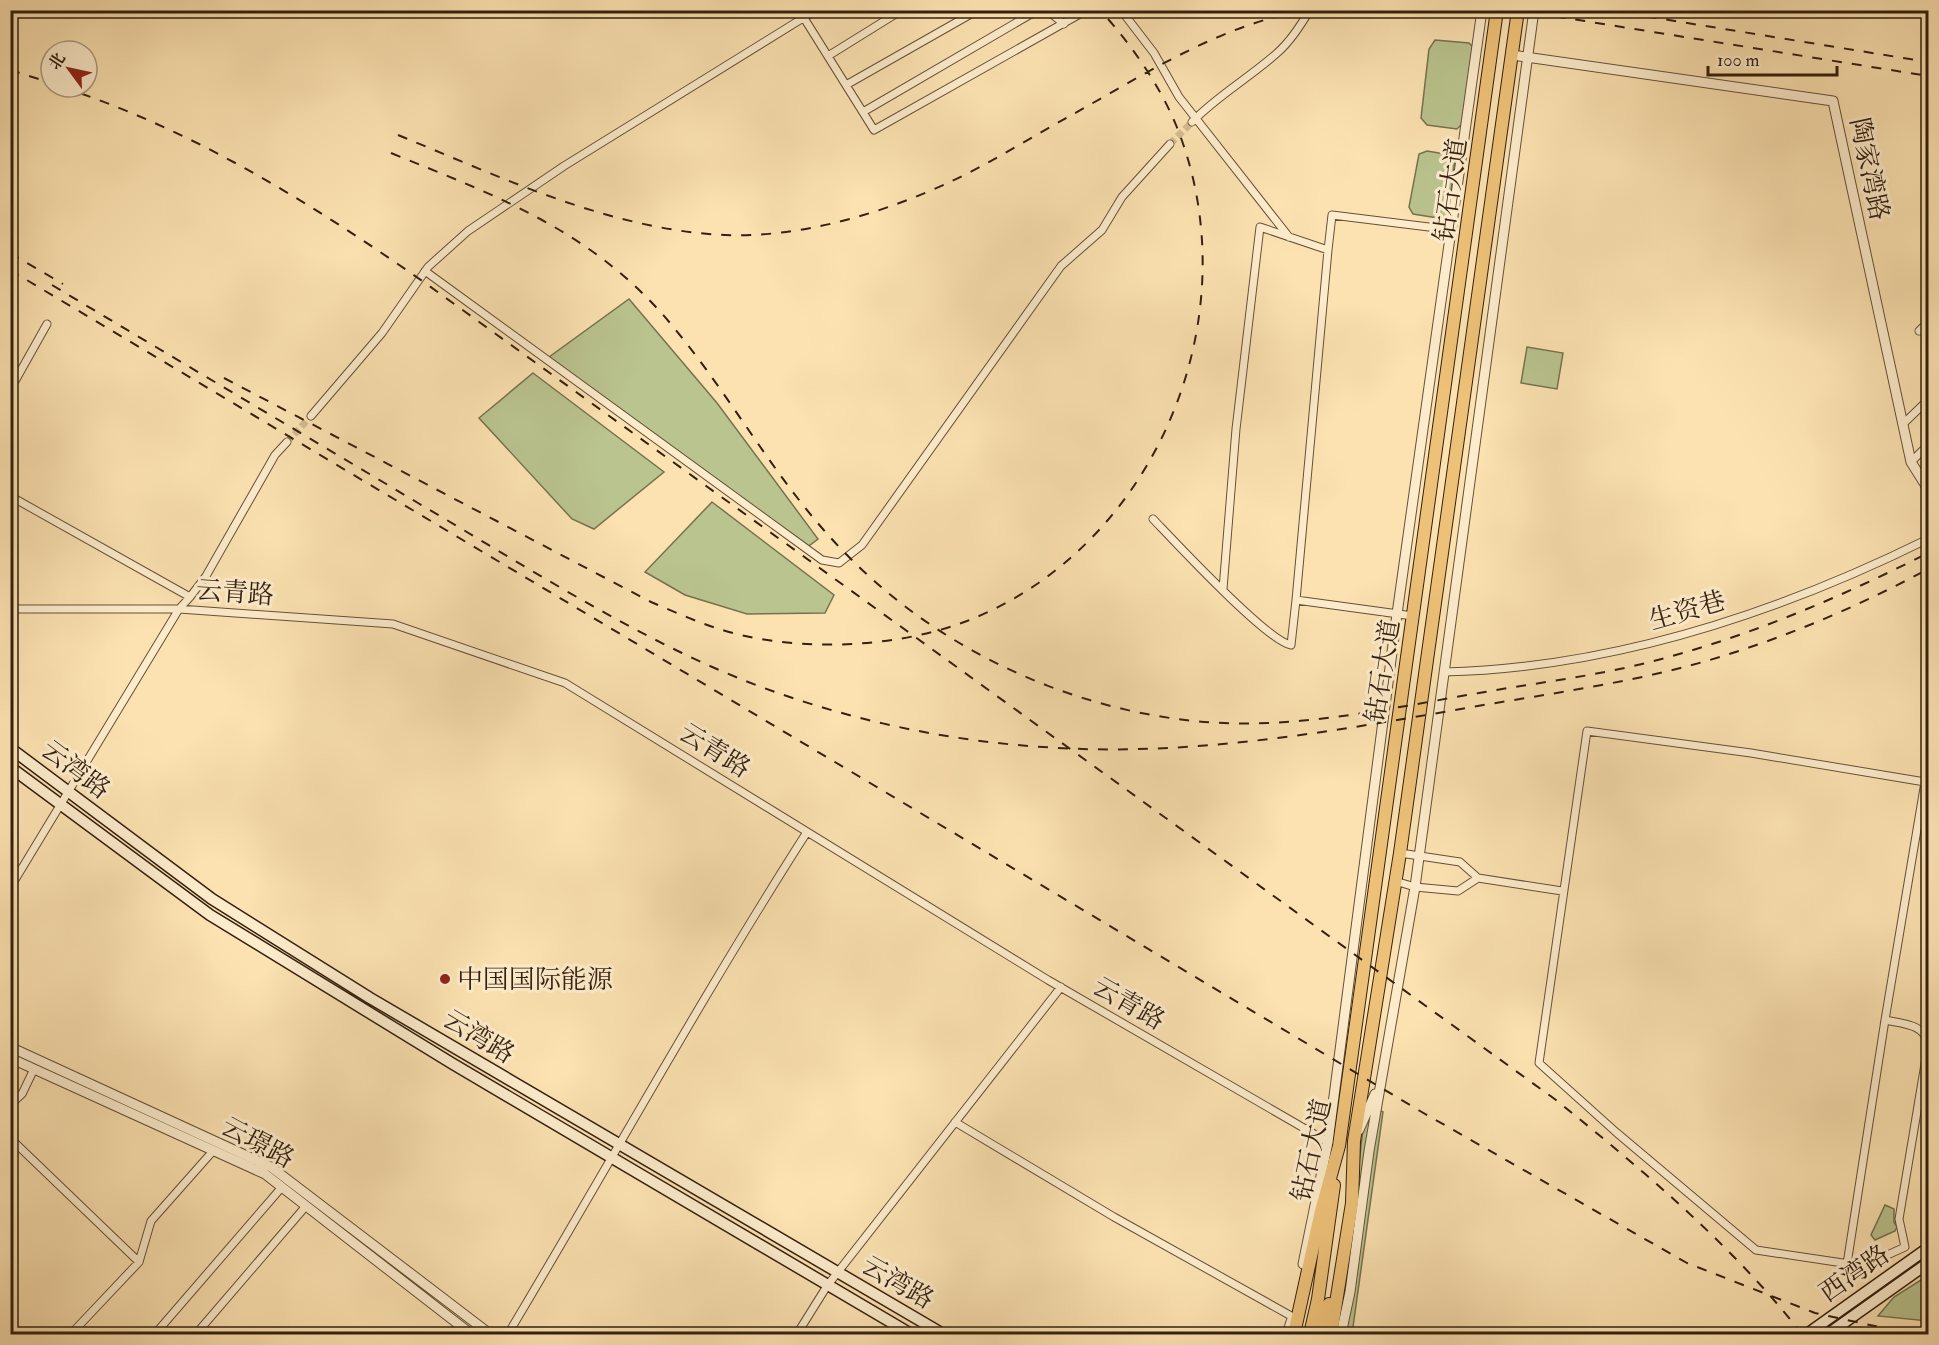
<svg xmlns="http://www.w3.org/2000/svg" width="1939" height="1345" viewBox="0 0 1939 1345" font-family="'IM FELL Double Pica','Noto Serif SC',serif">
<rect width="100%" height="100%" fill="#fce2b1"/>
<filter id="stains"><feTurbulence type="fractalNoise" baseFrequency=".00333" numOctaves="4"/><feColorMatrix values="0 0 0 0 .2 0 0 0 0 .09 0 0 0 0 .02 0 0 0 .5 -.17"/></filter>
<radialGradient id="worn" r=".72"><stop offset=".6" stop-color="#630" stop-opacity="0"/><stop offset="1" stop-color="#630" stop-opacity=".3"/></radialGradient>
<path fill="#bac48f" stroke="#76724f" stroke-width="1.5" d="M1435,40l34,3 4,4 -11,77 -5,5 -30,-4 -6,-7 8,-69z
M1427,151l24,4 4,4 -7,56 -4,4 -31,-5 -4,-7 10,-53z
M629,299l88,104 101,136 -12,9 -261,-188z
M1527,347l36,6 -6,36 -36,-6z
M533,373l131,99 -70,57 -22,-10 -93,-101z
M712,502l122,93 -9,18 -78,1 -62,-19 -40,-23z
M1366,1103l17,9 -31,222h-18l14,-76z
M1885,1205l9,4v13l3,5 -2,4 -20,9 -4,-5z
M1924,1278h4v43l-50,-5 16,-19z"/>
<g fill="none" stroke-linecap="round" stroke-linejoin="round">
<path stroke="#d4bb91" stroke-width="7" stroke-dasharray="7 3.5" stroke-linecap="butt" d="M1170,144l22,-22
M287,442l24,-26"/>
<defs>
<path id="minor" d="M799,10l75,120 213,-120
M1047,10l17,14
M1121,10l33,43 25,44 110,140
M828,56l74,-46
M846,85l132,-75
M863,112l175,-102
M1192,122c25,-26 57,-44 84,-68 14,-12 24,-28 34,-44
M425,271l397,289 17,3 23,-18 199,-279 41,-36 20,-33 48,-53
M1919,331l9,-9
M10,390l37,-66
M311,416l71,-83 46,-66 40,-36 96,-65 252,-156
M1903,424l25,-24
M1911,462l17,-17
M10,496l180,101 -11,12 -169,279
M1153,519c23,24 114,122 138,126l5,-45
M1223,589l13,-160 24,-202 68,23
M190,597l16,-21 69,-121 12,-13
M10,609h169l214,15 172,59 483,297 280,162
M1413,616l-117,-16 32,-350 4,-35 121,15
M1444,672c169,-4 334,-59 484,-133
M1400,853l60,9 18,16 84,13
M1395,881l20,6 43,4 20,-13
M1928,1044c-3,-20 -25,-20 -43,-24l40,-238 -174,-29 -164,-22 -48,332 78,70 139,117 107,16 42,-19 -6,-28 29,-173
M10,1105l12,-11 12,-25
M955,1122l159,95 179,100
M10,1138l129,124 12,-41 62,-70
M1847,1264l38,-244
M71,1334l68,-72
M155,1334l127,-147
M196,1334l110,-128
M508,1334c100,-167 194,-338 299,-502
M797,1334l30,-48 234,-299"/>
<path id="tertiary" d="M1512,55l321,46 78,361 17,27
M10,1047l261,120 219,167
M10,1058l255,116 206,160
M1359,1130l16,-36
M1303,1264l25,-122 69,-528 85,-604
M1287,1334l5,-15
M1341,1334l9,-42 19,-141 46,-264 119,-877"/>
<path id="secondary" d="M10,748l202,151 158,99 573,336
M10,767l200,148 243,149 458,270
M1807,1334l121,-86
M1828,1334l100,-71"/>
<path id="trunk" d="M1294,1334l27,-123 18,-65 158,-1136
M1310,1334l8,-35 16,-114
M1322,1334l7,-30
M1331,1334l21,-131 2,-62 46,-288 118,-843"/>
</defs>
<use href="#minor" stroke="#655038" stroke-width="9"/>
<use href="#tertiary" stroke="#655038" stroke-width="11"/>
<use href="#secondary" stroke="#331f0f" stroke-width="13"/>
<use href="#trunk" stroke="#331f0f" stroke-width="14"/>
<use href="#minor" stroke="#fdeccc" stroke-width="7"/>
<use href="#tertiary" stroke="#fdeccc" stroke-width="9"/>
<use href="#secondary" stroke="#fdeccc" stroke-width="10"/>
<use href="#trunk" stroke="#eec178" stroke-width="12"/>
<path stroke="#331f0f" stroke-width="2" stroke-dasharray="10 10" stroke-linecap="butt" d="M1516,10l412,66
M1607,10l321,52
M10,70l41,13
M62,87c134,44 252,118 366,198l1128,815c88,71 177,146 246,234
M398,135c105,43 213,95 327,100 76,3 159,-22 227,-54 40,-19 78,-43 116,-64 76,-42 154,-94 241,-107
M391,153c111,45 206,80 284,176 64,78 106,162 179,233 106,105 264,168 414,161 71,-3 141,-18 211,-30 50,-9 101,-15 150,-26 105,-24 204,-66 299,-114
M10,253l53,31
M10,270l1410,841 267,152 128,50 64,14 49,7
M52,285c122,73 244,145 366,218 87,51 173,106 264,150 111,54 237,86 361,94 139,10 275,-13 412,-37 89,-16 182,-27 268,-54 71,-22 140,-52 205,-87
M224,378l427,224c19,8 39,17 59,24 76,27 181,24 257,-5 190,-74 286,-307 209,-496 -17,-41 -45,-81 -76,-115"/>
</g>
<circle fill="#8f2418" stroke="#fdeccc" stroke-width="2" cx="445" cy="979" r="6"/>
<g text-anchor="middle" stroke-width="6" stroke-linejoin="round" paint-order="stroke">
<g font-size="26" fill="#331f0f" stroke="#fdeccc">
<text transform="translate(1870 169) rotate(78)" y="9">陶家湾路</text>
<text transform="translate(1450 190) rotate(-82)" y="9">钻石大道</text>
<text transform="translate(235 592) rotate(4)" y="9">云青路</text>
<text transform="translate(1687 610) rotate(-16)" y="9">生资巷</text>
<text transform="translate(1382 671) rotate(-81)" y="9">钻石大道</text>
<text transform="translate(715 750) rotate(32)" y="9">云青路</text>
<text transform="translate(76 769) rotate(37)" y="9">云湾路</text>
<text transform="translate(1129 1003) rotate(30)" y="9">云青路</text>
<text transform="translate(479 1036) rotate(31)" y="9">云湾路</text>
<text transform="translate(258 1142) rotate(28)" y="9">云璟路</text>
<text transform="translate(1311 1150) rotate(-78)" y="9">钻石大道</text>
<text transform="translate(1854 1273) rotate(-35)" y="9">西湾路</text>
<text transform="translate(898 1282) rotate(30)" y="9">云湾路</text>
</g>
<g font-size="26" fill="#331f0f" stroke="#fdeccc" text-anchor="start">
<text x="457" y="988">中国国际能源</text>
</g>
</g>
<rect width="1939" height="1345" fill="none" stroke="#fce2b1" stroke-width="36"/>
<rect x="12" y="12" width="1915" height="1321" fill="none" stroke="#331f0f" stroke-width="3"/>
<rect x="18" y="18" width="1903" height="1309" fill="none" stroke="#331f0f" stroke-width="1.5"/>
<g transform="translate(69 69) rotate(303)"><circle r="28" fill="#fdeccc" stroke="#ac9a80" stroke-width="1.5"/>
<path d="M0-4.5L10 22L0 15L-10 22Z" fill="#8f2418"/>
<text y="-9" font-size="16" font-weight="bold" text-anchor="middle" fill="#331f0f">北</text>
</g>
<path d="M1708 66v9h129v-9" fill="none" stroke="#331f0f" stroke-width="3"/>
<text x="1717" y="66" font-size="18" fill="#331f0f" stroke="#fdeccc" stroke-width="4.5" paint-order="stroke">100 m</text>
<rect width="100%" height="100%" filter="url(#stains)"/>
<rect width="100%" height="100%" fill="url(#worn)"/>
</svg>
